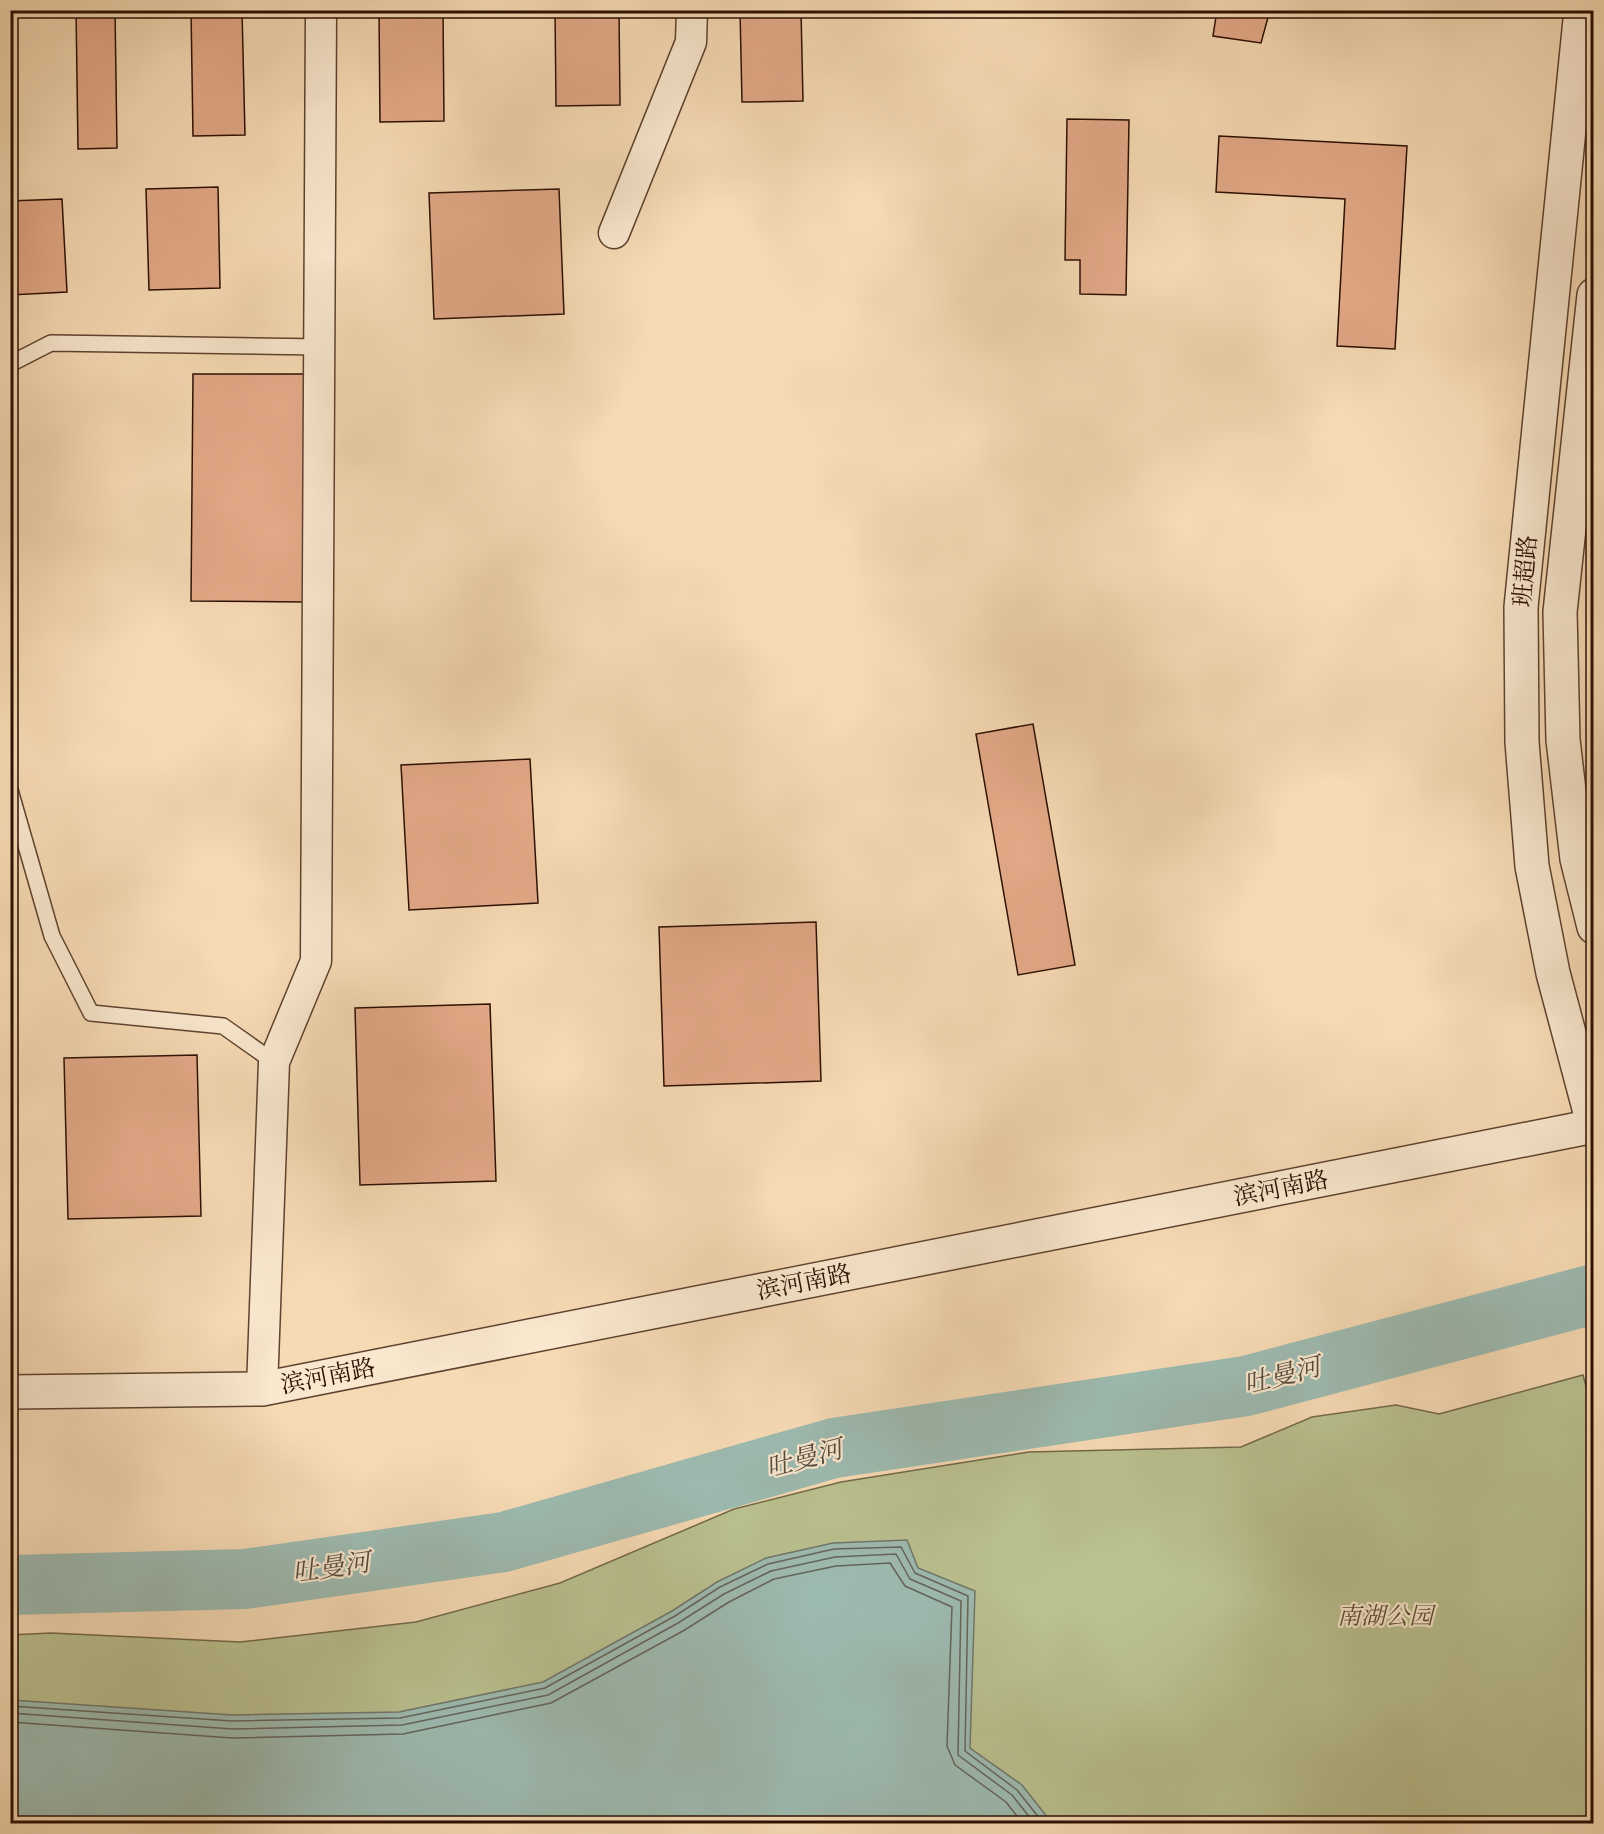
<svg xmlns="http://www.w3.org/2000/svg" width="1604" height="1834" viewBox="0 0 1604 1834" font-family="'IM FELL DW Pica','Noto Serif SC',serif">
<rect width="100%" height="100%" fill="#f6dab4"/>
<filter id="stains"><feTurbulence type="fractalNoise" baseFrequency=".00333" numOctaves="4"/><feColorMatrix values="0 0 0 0 .2 0 0 0 0 .09 0 0 0 0 .02 0 0 0 .5 -.17"/></filter>
<radialGradient id="worn" r=".72"><stop offset=".6" stop-color="#630" stop-opacity="0"/><stop offset="1" stop-color="#630" stop-opacity=".3"/></radialGradient>
<path fill="#bac08f" stroke="#736849" stroke-width="1.5" d="M1583,1375l10,37v411l-1582,1v-189l40,-2 189,9 176,-20 144,-39 174,-74 107,-27 188,-30 212,-5 71,-30 84,-12 43,9z"/>
<path fill="#9dbab0" stroke="#70766b" stroke-width="1.5" d="M907,1540l11,28 57,23 -5,157 52,37 30,38h-1041v-123l222,15 166,-3 144,-30 129,-71 45,-29 49,-24 67,-15z"/>
<g fill="none" stroke-linecap="round" stroke-linejoin="round">
<path stroke="#64645a" stroke-width="1.5" d="M10,1706l222,15 168,-3 145,-30 130,-72 45,-29 48,-23 66,-15 67,-2 14,26 53,23 -3,155 52,39 27,34
M10,1713l222,16 170,-4 146,-30 130,-72 46,-29 47,-23 64,-14 61,-3 14,25 51,22 -3,154 54,40 23,29
M10,1722l222,16 171,-4 148,-31 132,-72 46,-29 45,-23 62,-13 54,-3 15,23 47,21 -5,139 8,19 51,37 17,22"/>
<path stroke="#9dbab0" stroke-width="60" d="M10,1585l235,-6 259,-37 330,-94 412,-62 348,-92"/>
</g>
<path fill="#e3a988" stroke="#2c0f03" stroke-width="1.5" d="M76,10h39l2,138 -39,1z
M191,10h51l3,125 -52,1z
M379,10h64l1,111 -64,1z
M555,10h64l1,95 -64,1z
M740,10h61l2,91 -61,1z
M1217,10h53l-9,33 -48,-7z
M1067,119l62,1 -3,175 -46,-1v-34h-15z
M1219,136l188,10 -12,203 -58,-3 8,-147 -129,-7z
M218,187l2,101 -71,2 -3,-101z
M559,189l5,125 -130,5 -5,-126z
M62,199l5,93 -57,3v-94z
M193,374h115l-2,228 -115,-1z
M1033,724l42,241 -57,10 -42,-241z
M530,759l8,144 -129,7 -8,-145z
M10,898l5,156h-5z
M816,922l5,159 -157,5 -5,-159z
M490,1004l6,177 -136,4 -5,-177z
M197,1055l4,161 -133,3 -4,-161z"/>
<g fill="none" stroke-linecap="round" stroke-linejoin="round">
<defs>
<path id="service" d="M10,364l41,-21 270,4
M10,790l42,146 39,77 132,13 51,36"/>
<path id="minor" d="M614,233l77,-191 1,-32
M262,1389l12,-327 42,-101 5,-951"/>
<path id="tertiary" d="M1581,10l-60,597 1,135 10,124 21,107 41,154
M1594,295l-34,317 3,128 14,119 17,68
M10,1392l252,-3 1332,-263"/>
</defs>
<use href="#service" stroke="#5e422f" stroke-width="18"/>
<use href="#minor" stroke="#5e422f" stroke-width="33"/>
<use href="#tertiary" stroke="#5e422f" stroke-width="36"/>
<use href="#service" stroke="#f9e7ce" stroke-width="15"/>
<use href="#minor" stroke="#f9e7ce" stroke-width="30"/>
<use href="#tertiary" stroke="#f9e7ce" stroke-width="33"/>
</g>
<g text-anchor="middle" stroke-width="4.5" stroke-linejoin="round" paint-order="stroke">
<g font-size="24" fill="#2c0f03" stroke="#f9e7ce">
<text transform="translate(1525 571) rotate(-85)" y="8">班超路</text>
<text transform="translate(1281 1188) rotate(-11)" y="8">滨河南路</text>
<text transform="translate(804 1282) rotate(-11)" y="8">滨河南路</text>
<text transform="translate(328 1376) rotate(-11)" y="8">滨河南路</text>
</g>
<g font-size="24" font-style="italic" fill="#5e4d34" stroke="#f9e7ce">
<text x="1385" y="1624">南湖公园</text>
</g>
<g font-size="26" font-style="italic" fill="#544b40" stroke="#f9e7ce">
<text transform="translate(1282 1375) rotate(-14)" y="9">吐曼河</text>
<text transform="translate(804 1458) rotate(-15)" y="9">吐曼河</text>
<text transform="translate(331 1567) rotate(-8)" y="9">吐曼河</text>
</g>
</g>
<rect width="1604" height="1834" fill="none" stroke="#f6dab4" stroke-width="36"/>
<rect x="12" y="12" width="1580" height="1810" fill="none" stroke="#2c0f03" stroke-width="3"/>
<rect x="18" y="18" width="1568" height="1798" fill="none" stroke="#2c0f03" stroke-width="1.5"/>
<rect width="100%" height="100%" filter="url(#stains)"/>
<rect width="100%" height="100%" fill="url(#worn)"/>
</svg>
